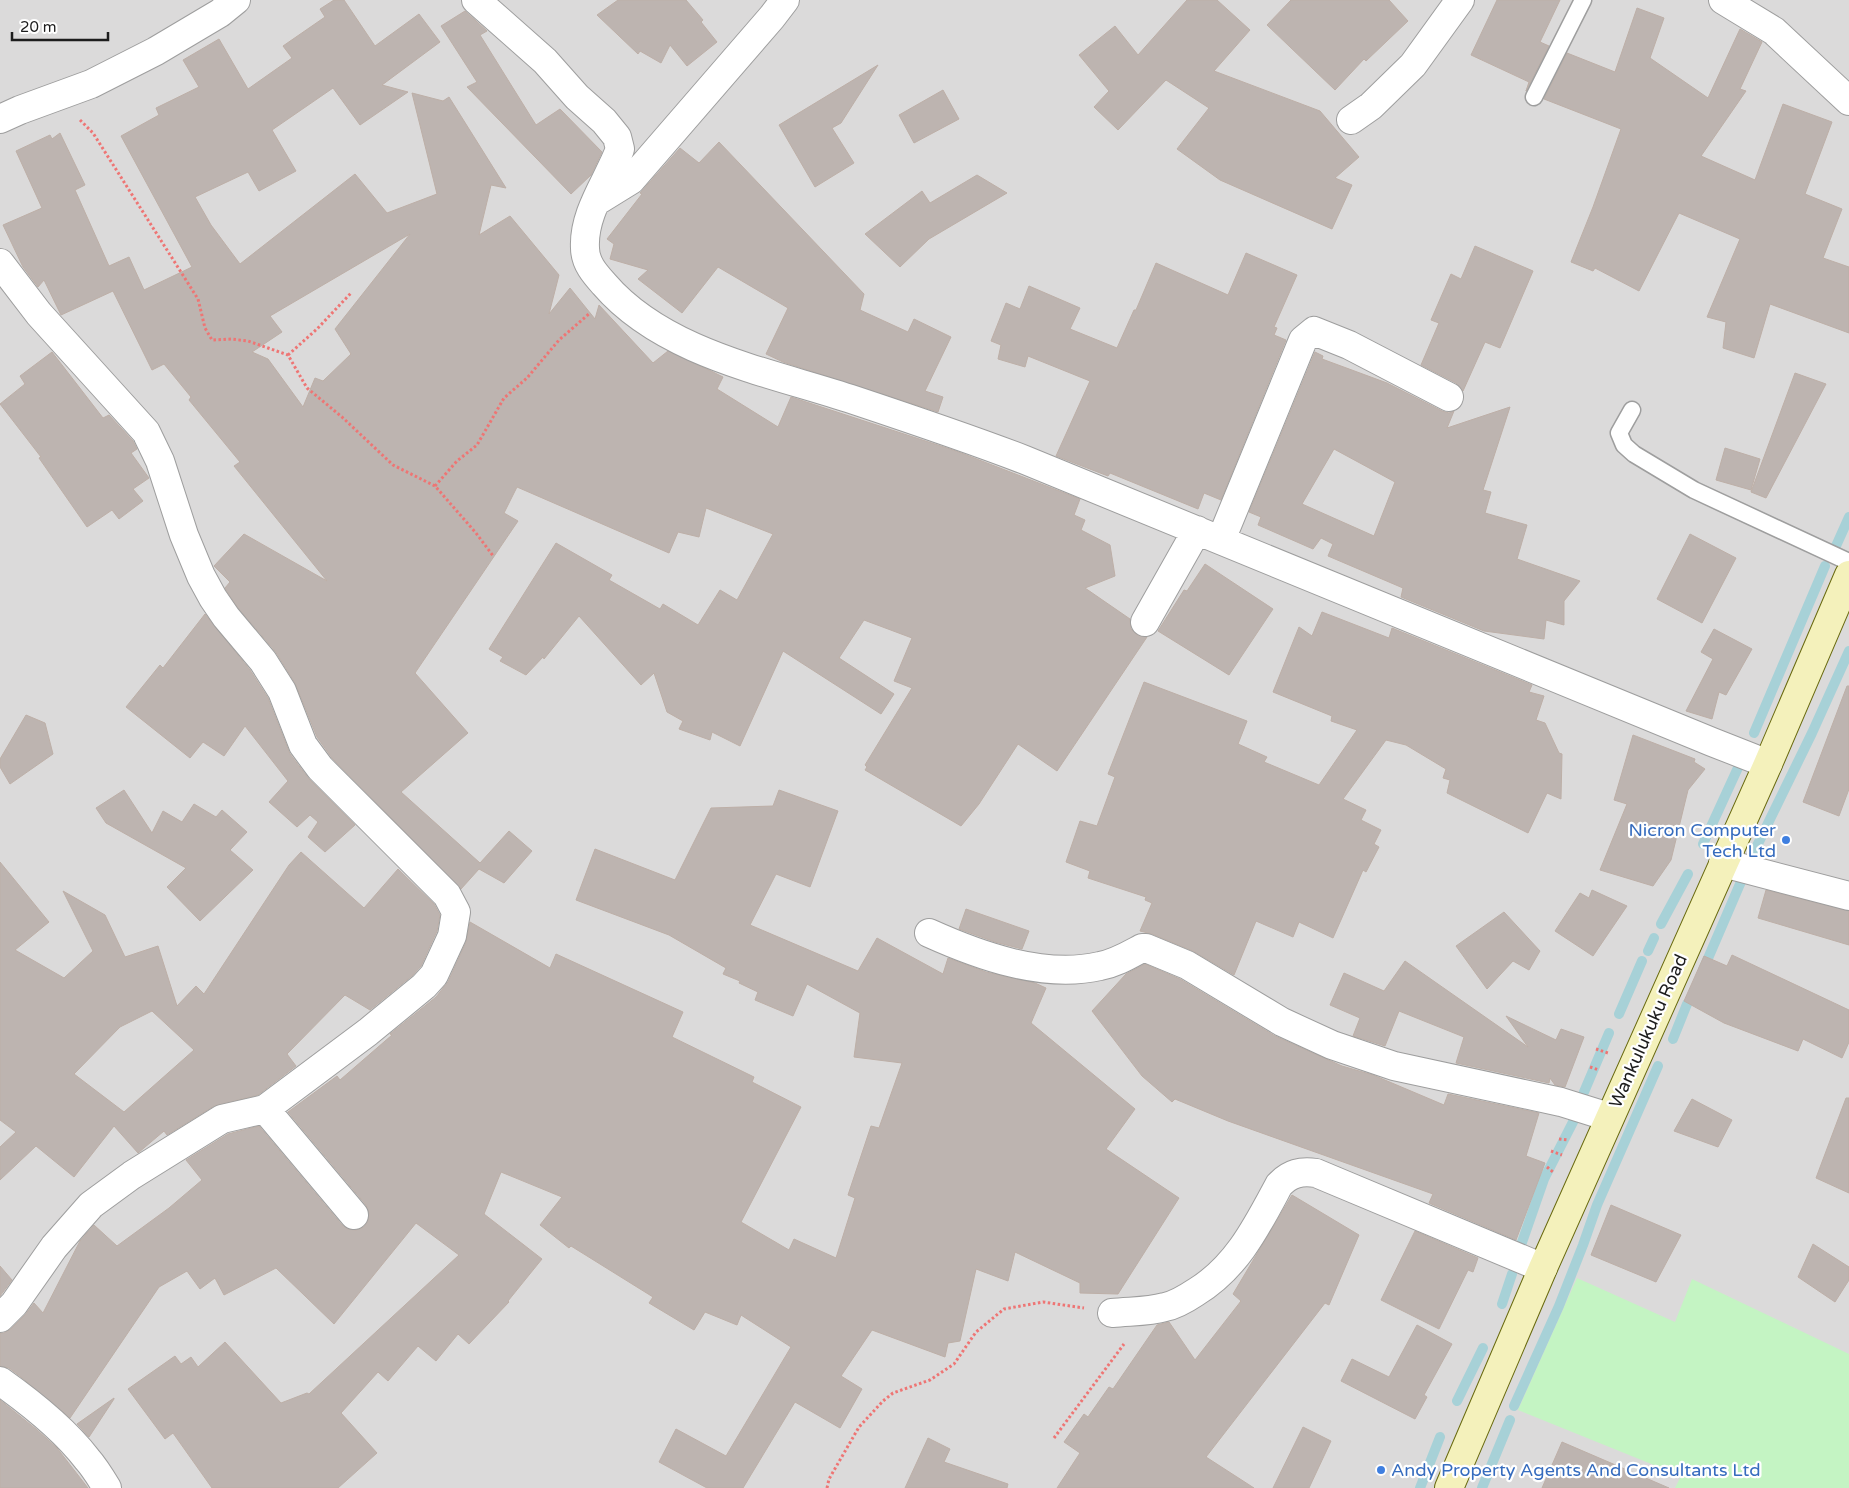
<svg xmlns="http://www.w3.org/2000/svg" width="1849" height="1488" viewBox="0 0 1849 1488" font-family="'Varela Round',sans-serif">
<rect width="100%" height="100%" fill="#ede9e3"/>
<path fill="#dbdada" d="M0,0h1849v1488h-1849z"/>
<path fill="#c4f4c3" d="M1577,1278l98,44 17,-43 157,75v134h-174l6,-12 -163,-66z"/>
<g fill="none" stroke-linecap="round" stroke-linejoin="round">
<path stroke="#a7d1d7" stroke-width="10" d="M1836,546l13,-29
M1754,733l71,-167
M1703,844l39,-85
M1754,852l58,-119 37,-82
M1661,924l27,-50
M1648,951l6,-13
M1703,970l40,-93
M1619,1014l23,-53
M1673,1039l14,-35
M1584,1092l25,-59
M1520,1248l24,-69 30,-59
M1502,1304l10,-30
M1457,1401l26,-53
M1514,1406l45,-100 24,-61 14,-40 61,-139
M1420,1488l20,-51
M1482,1488l28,-68"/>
</g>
<path fill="#bdb4b0" stroke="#bdafa7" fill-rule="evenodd" d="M334,0h10l31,46 44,-32 21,28 -58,43 26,7 -48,33 -27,-37 -61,42 24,41 -37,20 -11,-19 -53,25 16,28 29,39 115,-90 32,39 50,-19 -25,-101 31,8 6,-4 57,91 -15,-3 -12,50 31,-19 49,59 -10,39 21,-26 25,31 4,-14 54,58 15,-12 39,18 16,8 -6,12 61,38 13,-30 165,54 124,48 -6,16 11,5 -4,10 29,15 5,31 -30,12 45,31 1,10 6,6 10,2 -90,134 -39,-27 -39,60 -18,22 -96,-56 2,-3 -2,-2 47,-77 -18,-7 18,-43 -48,-18 -25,38 55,36 -13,20 -98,-63 -43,95 -28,-14 -2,8 -31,-11 4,-8 -16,-9 -13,-39 -13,12 -62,-69 -35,43 -1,-2 -17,18 -26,-14 3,-4 -14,-8 67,-106 56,32 -3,5 51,29 3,-5 35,21 22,-35 17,10 36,-66 -67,-26 -7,29 -21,-5 -9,21 -152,-66 -13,26 14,8 -103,152 53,60 -67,59 79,71 29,-32 23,20 -28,32 -25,-14 -18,20 -129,-131 -15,-21 -22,-54 -20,-32 -37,-43 -12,-18 -1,-2 5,-6 -16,-16 30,-32 83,47 -93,-115 6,-4 -51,-62 2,-3 -27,-33 -12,6 -39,-79 -52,24 -17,-35 -6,7 -15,-20 -20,-42 39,-17 -26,-57 34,-16 2,4 8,-6 25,52 -10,5 34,76 20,-9 15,33 48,-23 -71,-131 38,-21 -3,-7 43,-21 -16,-27 36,-21 29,50 44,-31 -9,-12 42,-29 -5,-8zM410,234l-75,95 16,25 -28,27 -8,-3 -12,29 -35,-48 -16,-7 30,-20 -12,-16z
M618,0h68l17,20 -2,2 16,20 -30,24 -17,-21 -9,18 -21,-12 -2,3 -41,-39z
M1187,0h30l33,30 -36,41 106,40 39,46 -24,21 17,7 -20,44 -112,-49 -43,-31 32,-41 -43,-28 -48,50 -24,-23 15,-16 -30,-36 36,-29 23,29z
M1291,0h98l19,21 -42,40 -2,-2 -29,31 -68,-65z
M1497,0h63l-20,42 9,4 -23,45 3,-9 -58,-27z
M1637,8l27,10 -14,40 58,40 32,-69 22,13 -22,47 6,2 -45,65 54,24 28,-76 49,18 -27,72 37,15 -19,49 26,9v66l-79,-29 -16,54 -31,-10 3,-26 -19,-5 33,-78 -61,-26 -40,78 -44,-23 -2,3 -22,-9 22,-55 28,-78 -77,-30 23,-46 48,19z
M465,11l22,20 -7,4 56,90 24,-16 42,43 -11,23 -20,19 -104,-107 10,-5 -36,-56z
M878,65l-37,58 -9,5 22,35 -39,24 -36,-62z
M943,90l16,29 -45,24 -15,-28z
M719,142l145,152 -4,16 48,22 6,-13 37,18 -26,54 18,6 -5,15 -155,-50 -17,-8 22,-46 -70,-41 -36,46 -44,-34 10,-9 -38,-11 4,-15 -7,-5 35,-45 -2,-1 40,-45 19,15z
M977,175l30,18 -78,46 -29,28 -35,-33 57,-43 8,12z
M1475,246l58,25 -33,77 -15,-6 -22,49 -7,-8 -35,-18 18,-42 -8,-3 20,-46 10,5z
M1246,253l51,22 -23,52 3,1 -3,7 12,5 -65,160 -17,-7 -6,16 -88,-36 -2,3 -52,-20 34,-75 -62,-25 -3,11 -27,-8 3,-14 -10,-4 15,-38 14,6 9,-23 51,22 -10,21 47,19 17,-38h2l20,-47 72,32z
M52,352l51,66 6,-3 24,26 4,8 -6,4 18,25 -16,11 10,12 -24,18 -7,-9 -25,17 -48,-69 2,-1 -41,-53 25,-20 -5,-8z
M1315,352l8,4 -1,3 65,24 55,28 7,2 5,-2 -7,17 63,-21 -27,83 8,2 -6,21 42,12 -10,34 63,22 -16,20v24l-18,-5 -2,19 -60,-8 -83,-34 2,-9 -75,-32 5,-12 -12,-6 -8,11 -55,-24 3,-8 -12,-5zM1334,449l61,33 -21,54 -72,-32z
M1795,373l31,11 -60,114 -15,-6z
M1725,448l35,11 -9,31 -35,-10z
M1690,534l46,24 -34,65 -45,-24z
M1205,564l68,45 -44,66 -71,-44 26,-41 3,1z
M1322,612l67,26 3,-10 140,57 -3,7 15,4 -8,24 9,3 14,30 3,1 -1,45 -14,-6 -19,40 -81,-40 3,-13 -7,-2 3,-9 -40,-24 -20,-5 -43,59 23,11 -5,10 20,10 -7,14 5,3 -13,25 -3,-2 -30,68 -34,-16 -6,15 -37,-16 -22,54 -41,-24 -41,-17 -12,-3 12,-28 -7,-3 1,-3 -58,-19 2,-7 -24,-9 14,-41 17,5 18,-49 -7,-3 36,-92 103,39 -9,23 29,13 -3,5 55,23 38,-55 -26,-9 1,-5 -59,-24 26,-65 13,9z
M205,614l45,56 18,28 22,56 19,25 46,46 -30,27 -17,-15 10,-15 -8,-7 -13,12 -28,-25 19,-21 -43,-55 -21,30 -21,-14 -13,16 -64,-51 34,-42 3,3z
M1714,629l38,20 -26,46 -7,-3 -7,27 -26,-8 27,-52 -12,-7z
M1847,686h2v103l-10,27 -36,-14z
M26,715l19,8 8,31 -43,30 -10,-17v-8z
M1633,735l62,24 -1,3 11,7 -17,21 -17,70 -18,26 -53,-16 27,-66 -13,-4z
M124,790l28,43 11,-22 19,11 12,-18 22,13 6,-7 25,22 -17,18 23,20 -53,51 -33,-34 19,-19 -80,-45 -10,-15z
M779,790l59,21 -28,76 -34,-13 -26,51 108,46 19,-33 66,36 5,-16 38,14 49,11 11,5 -15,35 104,86 -29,40 73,49 -61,96 -38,-1v-10l-65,-31 -7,29 -32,-12 -16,72 -12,2 -3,14 -73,-27 -31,46 21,13 -22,39 -45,-26 -52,86h-36l-48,-26 17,-33 50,27 65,-109 -50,-32 -4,10 -32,-13 -11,18 -45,-27 4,-6 -82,-51 -2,2 -29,-23 22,-28 -61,-25 -17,42 58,45 -34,42 1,1 -40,42 -11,-10 -22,27 -18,-15 -30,35 -10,-9 -37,41 36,40 -39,35h-126l-39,-55 -8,6 -37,-50 47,-33 6,8 10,-7 7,10 27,-25 56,61 26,-10 2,1 150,-139 -43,-32 -82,101 -58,-56 -52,27 -9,-17 -15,11 -13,-18 -28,16 -89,131 -49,-41 -12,-9 -9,-2v-33h4l7,-4 14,-14 9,-12 9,10 37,-72 14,-16 23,21 52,-38 33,-28 -16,-20 42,-26 31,-8 83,99 6,4 8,1 8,-3 4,-6 1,-8 -3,-8 -78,-93 49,-36 3,4 52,-45 -2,-1 46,-37 12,-15 18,-40 4,-20 80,46 6,-14 127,58 -11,25 82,40 -2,5 49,25 -60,115 48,28 5,-11 42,19 19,-60 -7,-3 23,-69 8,2 23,-65 -48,-6 6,-44 -53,-29 -14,32 -38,-16 3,-8 -19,-9 1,-2 -17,-7 3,-6 -57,-33 -93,-35 19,-51 80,31 36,-72 62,-2z
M301,852l63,56 34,-39 36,35 6,11 -3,16 -16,35 -8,9 -43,35 -25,-15 -58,59 9,12 -38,29 -44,11 -47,29 -3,-4 -26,22 -24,-27 -40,51 -38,-31 -36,34v-33l16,-15 -16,-12v-258l49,60 -34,28 49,28 29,-27 -30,-60 42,24 20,42 33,-11 19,60 19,-20 8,8 85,-129zM152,1011l42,39 -70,62 -50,-38 46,-47z
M1592,890l35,16 -34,50 -38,-25 25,-38 9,5z
M1766,890l83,21v34l-91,-27z
M966,909l63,22 -7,18 -27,-7 -36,-13z
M1504,912l36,39 -11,19 -16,-9 -26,28 -31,-43z
M1732,955l117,55v32l-7,16 -39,-19 -5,12 -74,-28 -40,-22 20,-45 23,10z
M1405,961l123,86 -22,-31 50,24 5,-11 23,8 -19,50 -10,-2 -5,-7 -1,5 -93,-20 8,-26 -65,-26 -14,35 -32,-10 7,-18 -30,-13 14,-32 40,18z
M1145,964l35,15 95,57 67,30 31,9 71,30 4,-11 91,19 -13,43 19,7 -29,77 -87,-37 4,-9 -205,-73 -53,-22 -3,3 -30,-26 -50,-65 34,-37z
M1846,1098h3v95l-33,-15z
M1692,1099l40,21 -14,27 -44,-16z
M1292,1195l67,40 -30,70 -4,-2 -119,154 48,31h-197l23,-35 -16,-11 20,-28 4,3 21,-30 4,2 44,-64 12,-3 26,38 46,-59 -8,-7z
M1611,1205l70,30 -25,47 -65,-27z
M1415,1231l63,27 -5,14 -5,-2 -29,59 -58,-29z
M1813,1244l36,23v13l-14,22 -37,-25z
M0,1266l12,14 -12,16z
M1417,1325l35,19 -28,51 3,2 -12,22 -74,-38 11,-22 37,18z
M114,1398v1l-25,38 -12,-13z
M0,1400l36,29 21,19 31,40h-88z
M1303,1427l28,14 -22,47h-36z
M928,1438l22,11 -6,13 64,22 -1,4h-102z
M1562,1442l107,46h-127z"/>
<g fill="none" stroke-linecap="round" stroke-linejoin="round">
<defs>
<path id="service" d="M1534,97l49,-97
M1632,410l-13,23 5,12 10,9 60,36 155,72"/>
<path id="minor" d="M476,0l69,61 32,36 27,24 13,16 3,12c-12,32 -37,64 -35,99 0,15 10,26 19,36 60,70 166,88 250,116 57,19 114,38 171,60l687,282 56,22
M1723,0l51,31 75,70
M0,119l20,-9 71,-26 65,-33 64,-38 16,-13
M1351,120l20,-14 42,-41 47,-65
M597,201l34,-21 141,-163 13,-17
M0,263l39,51 107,118 14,29 24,74 17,41 12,22 13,19 37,44 19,30 21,54 17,23 127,127 9,17 -4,24 -18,39 -10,11 -56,46 -103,77 -43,10 -90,56 -41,30 -37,42 -40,57 -14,14
M1221,540l82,-200 11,-9 35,14 100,52
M1145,622l52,-92
M1723,863l126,33
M929,933c51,23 115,46 171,33 16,-3 29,-11 42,-18h4l41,17 95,57 50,23 62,21 167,36 48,15
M265,1109l89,106
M1112,1313c17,-2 36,-1 53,-6 11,-2 22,-9 31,-15 41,-25 61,-66 83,-107 11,-12 22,-14 37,-12l227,95
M0,1381c31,22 64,48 87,78 8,9 14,19 20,29"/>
<path id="secondary" d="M1449,1488l94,-220 225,-504 81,-189"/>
</defs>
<use href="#service" stroke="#9e9e9e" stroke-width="19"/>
<use href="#minor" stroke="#9e9e9e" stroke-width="30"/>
<use href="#secondary" stroke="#696a0e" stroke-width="30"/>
<path stroke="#ee7574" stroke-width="3" stroke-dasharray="2.5 2.5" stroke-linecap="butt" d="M80,120l13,13 105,166 7,29 7,12 19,-1 17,2 40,14 19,33 35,29 51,48 42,21 41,47 18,24
M288,355l29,-26 34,-36
M435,486l22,-25 20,-16 27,-47 23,-20 32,-38 31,-27
M1596,1049l12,4
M1590,1067l9,3
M1559,1139l9,1
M1551,1151l11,4
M1547,1167l6,5
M1054,1438l70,-94
M827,1488l2,-9 30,-52 24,-26 10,-8 37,-13 24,-16 22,-32 28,-23 39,-7 41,6"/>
<use href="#service" stroke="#fff" stroke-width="16"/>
<use href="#minor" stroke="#fff" stroke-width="28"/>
<use href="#secondary" stroke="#f4f1bb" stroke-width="28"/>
</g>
<g fill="#3f7fe0" stroke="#fff" stroke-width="2">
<circle cx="1786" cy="840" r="5"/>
<circle cx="1381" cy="1470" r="5"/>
</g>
<g text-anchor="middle" stroke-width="4.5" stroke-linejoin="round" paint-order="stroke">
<g font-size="18" fill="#366cbe" stroke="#fff" text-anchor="end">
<text x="1776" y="836">Nicron Computer<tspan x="1776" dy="21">Tech Ltd</tspan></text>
<text x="1391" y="1476" text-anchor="start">Andy Property Agents And Consultants Ltd</text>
</g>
<g font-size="18" fill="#1d1d1d" stroke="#fff">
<text transform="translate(1648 1031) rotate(-66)" y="6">Wankulukuku Road</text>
</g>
</g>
<path d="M12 32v8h96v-8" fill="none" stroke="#1d1d1d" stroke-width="2.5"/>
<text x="20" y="32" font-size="15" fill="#1d1d1d" stroke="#ffffff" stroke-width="4" paint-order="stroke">20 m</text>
</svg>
